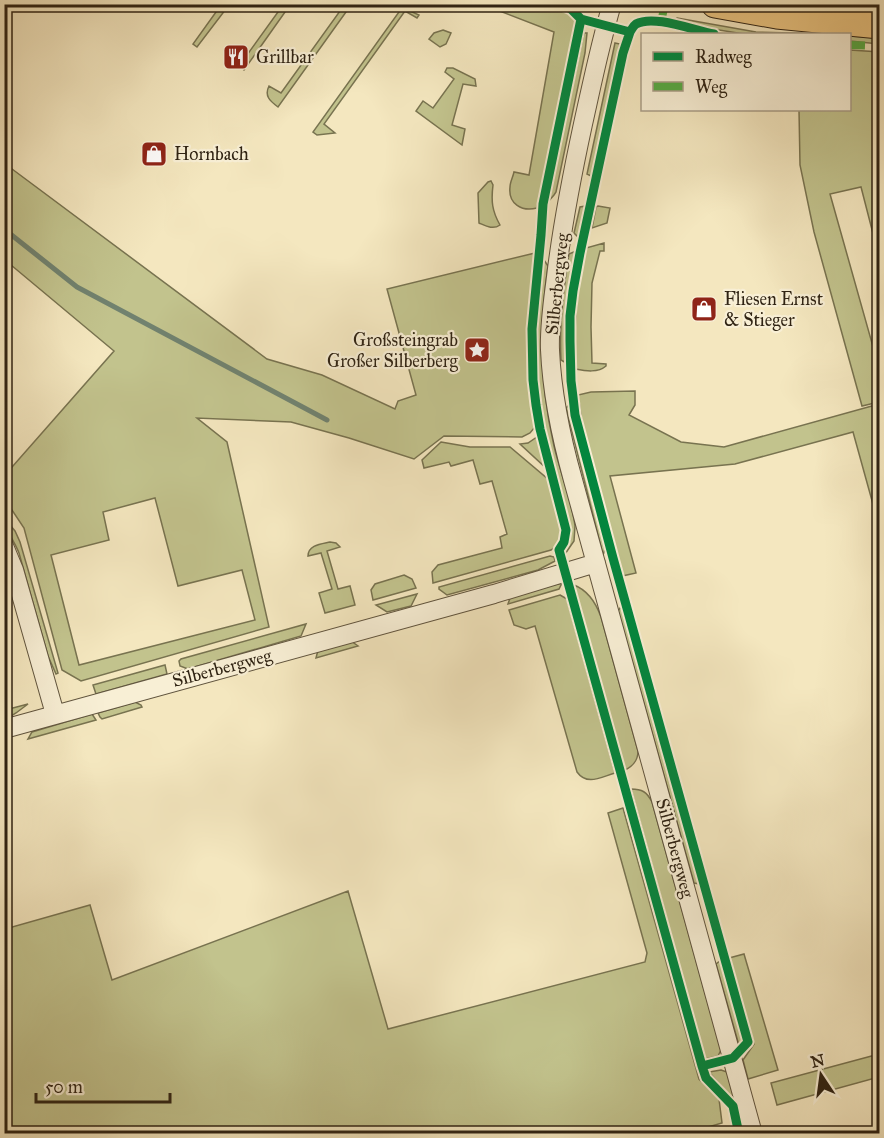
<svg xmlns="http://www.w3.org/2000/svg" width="884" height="1138" viewBox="0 0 884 1138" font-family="'IM FELL Great Primer',serif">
<rect width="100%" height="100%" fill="#f4e7bf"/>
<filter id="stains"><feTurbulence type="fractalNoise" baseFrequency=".00333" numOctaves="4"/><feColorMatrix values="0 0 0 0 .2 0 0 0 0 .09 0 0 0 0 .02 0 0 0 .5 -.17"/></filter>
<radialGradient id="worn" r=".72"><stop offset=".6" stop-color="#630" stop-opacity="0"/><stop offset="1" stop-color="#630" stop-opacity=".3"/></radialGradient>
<path fill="#c2c38d" stroke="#787350" stroke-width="1.5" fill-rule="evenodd" d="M345,4l6,1 -73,102c-8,-6 -14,-11 -9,-21l12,7z
M221,5h8l-32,42 -4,-3z
M283,5h7l-46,65 -5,-4z
M389,5h8l22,10 -2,3 -12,-7 -81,113 11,9 -18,2 -4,-3 86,-120z
M484,5h66l21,8 6,10 -40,185c-15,4 -29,-4 -27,-21 0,-5 3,-10 4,-15l15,3 25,-143z
M677,18l79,14 77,2h-89l-69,-11z
M443,30l8,3 -5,11 -6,3 -11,-8 5,-6z
M584,33h3l-2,20 -29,139 -2,3 -7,8z
M850,36l29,2v6l-29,-3z
M615,43l5,1 -27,133 -6,-3z
M850,50l30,2 -1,205 -18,-70 -31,7 49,174v34l-17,4 -48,-174 -14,-67 -1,-55h51z
M447,68h6l22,11 1,7 -13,-2 -11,41 13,4 -3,16 -46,-34 7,-10 10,7 21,-29 -9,-7z
M4,163l263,196 55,16 73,34 3,-8 18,-6 -29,-106 148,-36 -7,76 1,56 6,42 -5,6 -8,4 -78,-1 -30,23 -65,-21 -58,-16 -94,-4 30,24 42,185 -188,54 -19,-11 -38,-142 -12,-18 -7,-6v-29l109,-124 -109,-91zM155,498l23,88 64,-16 13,50 -176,45 -28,-110 58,-15 -6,-28z
M491,181l2,4c-2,16 -1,26 7,40 -7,5 -14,1 -21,-2l-1,-30 10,-11z
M586,206l-7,32 -5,-5 6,-26z
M598,206l12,2 -3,15 -15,5 4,-21z
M604,243v8h-4l-8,32 -1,44 1,36 14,1v2c-8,7 -20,5 -31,3 -1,-42 1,-79 11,-121z
M576,251l-6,33 -4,37v42l-5,-3c-2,-36 2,-70 8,-106z
M542,257l6,9c-9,60 -8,120 6,180 6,26 18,54 21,80l-1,15 -9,13v-4l5,-10v-14c-13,-49 -29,-98 -32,-149 -3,-40 1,-80 4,-120z
M635,391v14l-6,10 52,27 43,5 155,-43v122l-26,-94 -118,32 -125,12 26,97 -14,3 -39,-147 -5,-34 13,-3z
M570,404l36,142 -3,9 -37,-147z
M537,437l9,31 -26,-24 8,-1z
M441,442l29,5h40l39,33 13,48 1,7 -4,9 -8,6 -118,33 -1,-11 6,-7 64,-17 -2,-11 7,-3 -15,-53 -12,3 -7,-24 -22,6 -2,-4 -25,6 -2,-8z
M5,519l10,12 5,11 38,131 -2,1 -8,-18 -29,-103c-4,-11 -15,-25 -14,-34z
M330,542l6,1 4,4 -13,4 11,38 12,-3 5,19 -30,8 -6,-20 13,-4 -11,-36 -13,3c0,-11 13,-12 22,-14z
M550,556l4,1 1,4 -17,9 -91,25 -8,-6v-2z
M404,575l8,4 4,9 -43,12 -2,-10 4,-6z
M562,583l-3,6 -51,15 3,-9z
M574,585c13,5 22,18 27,32l37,134c0,10 -5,15 -13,19z
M417,594l-6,12 -24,6 -11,-7z
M560,595l7,4 48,174c-14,4 -28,13 -38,-1l-42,-146 -9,3 -12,-4 -5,-15z
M623,604l77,280 -6,-1 -76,-272z
M306,624l-5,12 -113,33 -8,-3 -1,-5 2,-2z
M351,641l7,5 -42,12 2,-8z
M165,665l2,9 -71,20 -3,-9z
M135,702l6,3 1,2 -40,12 -2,-2 -2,-4z
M28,704l-12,9 -11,7v-10z
M92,714l4,6 -68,19 4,-7z
M631,789c11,0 16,3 21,13l69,248 -3,6 -13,3z
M623,808l76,271 20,20 3,24 -38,11 -679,-1v-204l85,-24 22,75 236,-89 40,138 257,-67 2,-9 -39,-140z
M744,954l34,116 -30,9 -5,-19 11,-16 -25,-86z
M721,960l23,83 -4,6 -24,-85z
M879,1054v23l-102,28 -6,-22z
M721,1070l6,2 8,30 -26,-30z"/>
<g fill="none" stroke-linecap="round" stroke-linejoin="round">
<path stroke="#71826f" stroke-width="5" d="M4,229l73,58 250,133"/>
<defs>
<path id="minor" d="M612,4c-12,40 -20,80 -29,120 -11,51 -21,102 -27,153 -3,24 -7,49 -6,73 2,44 11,87 23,130l180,654
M4,546l10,24 41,144
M4,729l490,-135 102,-31"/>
<path id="primary" d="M715,4l62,11 103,10"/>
</defs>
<use href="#minor" stroke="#60543e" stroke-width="20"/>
<use href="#primary" stroke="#2f2313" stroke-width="29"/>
<use href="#minor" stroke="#f8efd5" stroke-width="18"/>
<use href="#primary" stroke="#eac480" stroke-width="27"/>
<path stroke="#54aa42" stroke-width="8" stroke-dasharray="15 8" stroke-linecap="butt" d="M661,22l4,-18
M850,45l30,1"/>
<defs>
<path id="cycleway" d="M560,4l11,5 10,10 49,13c2,-3 3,-6 6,-8 18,-10 59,7 78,10
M581,19l-38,185 -2,31 -9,94 1,51 3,25 4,24 26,101 -2,12 -5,8 143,516 4,12 27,28 6,28
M630,32l-7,21 -43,200 -7,38 -3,25v25l1,40 2,16 2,18 38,143 135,484 -15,16 -31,8"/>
</defs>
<use href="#cycleway" stroke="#f8efd5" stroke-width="13"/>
<use href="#cycleway" stroke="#00873e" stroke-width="9"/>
</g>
<defs>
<symbol id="restaurant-square" viewBox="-11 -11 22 22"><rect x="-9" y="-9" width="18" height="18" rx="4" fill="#8f2418" stroke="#f8efd5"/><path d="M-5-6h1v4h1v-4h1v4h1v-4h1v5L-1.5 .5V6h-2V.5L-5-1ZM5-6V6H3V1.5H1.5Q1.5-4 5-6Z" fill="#fff"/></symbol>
<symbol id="shop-square" viewBox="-11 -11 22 22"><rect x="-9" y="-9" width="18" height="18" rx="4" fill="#8f2418" stroke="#f8efd5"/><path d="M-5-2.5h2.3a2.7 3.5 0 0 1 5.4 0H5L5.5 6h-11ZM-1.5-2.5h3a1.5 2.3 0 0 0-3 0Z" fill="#fff"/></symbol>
<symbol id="sight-square" viewBox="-11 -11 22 22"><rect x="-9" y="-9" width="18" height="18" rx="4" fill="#8f2418" stroke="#f8efd5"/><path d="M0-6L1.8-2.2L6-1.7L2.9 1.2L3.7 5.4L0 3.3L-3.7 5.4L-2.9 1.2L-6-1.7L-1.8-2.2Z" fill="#fff"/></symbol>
</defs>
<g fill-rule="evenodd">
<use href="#restaurant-square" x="221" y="42" width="30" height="30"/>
<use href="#shop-square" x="139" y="139" width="30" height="30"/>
<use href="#shop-square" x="689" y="294" width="30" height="30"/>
<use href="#sight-square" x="462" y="335" width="30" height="30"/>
</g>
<g text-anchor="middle" stroke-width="4.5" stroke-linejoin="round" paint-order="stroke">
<g font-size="18" fill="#2f2313" stroke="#f8efd5" text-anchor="start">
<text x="256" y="63">Grillbar</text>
<text x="174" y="160">Hornbach</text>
<text x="724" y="305">Fliesen Ernst<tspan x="724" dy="21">&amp; Stieger</tspan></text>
<text x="458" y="346" text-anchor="end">Großsteingrab<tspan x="458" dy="21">Großer Silberberg</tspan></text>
</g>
<g font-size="18" fill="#2f2313" stroke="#f8efd5">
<text transform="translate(557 284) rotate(-84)" y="6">Silberbergweg</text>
<text transform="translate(222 668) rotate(-15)" y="6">Silberbergweg</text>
<text transform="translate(675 848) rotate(75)" y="6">Silberbergweg</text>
</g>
</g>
<rect width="884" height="1138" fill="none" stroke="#f4e7bf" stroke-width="24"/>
<rect x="6" y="6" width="872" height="1126" fill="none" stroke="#2f2313" stroke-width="3"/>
<rect x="12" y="12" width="860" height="1114" fill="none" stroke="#2f2313" stroke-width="1.5"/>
<rect x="641" y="33" width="210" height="78" fill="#f8efd5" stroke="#a89d87" stroke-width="1.5"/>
<rect x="653" y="52" width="30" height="9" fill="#00873e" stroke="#a89d87" stroke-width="1.5"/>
<text x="695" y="63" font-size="18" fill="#2f2313">Radweg</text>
<rect x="653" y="82" width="30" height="9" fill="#54aa42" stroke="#a89d87" stroke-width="1.5"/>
<text x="695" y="93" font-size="18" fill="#2f2313">Weg</text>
<g transform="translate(821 1075) rotate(347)" stroke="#f8efd5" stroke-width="4.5" paint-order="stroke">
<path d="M0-4.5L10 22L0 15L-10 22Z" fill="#2f2313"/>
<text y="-9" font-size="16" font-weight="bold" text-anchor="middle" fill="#2f2313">N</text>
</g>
<path d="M36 1093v9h134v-9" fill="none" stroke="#2f2313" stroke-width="3"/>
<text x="45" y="1093" font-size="18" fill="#2f2313" stroke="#f8efd5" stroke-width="4.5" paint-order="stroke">50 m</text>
<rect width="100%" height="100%" filter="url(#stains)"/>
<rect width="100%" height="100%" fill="url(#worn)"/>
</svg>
